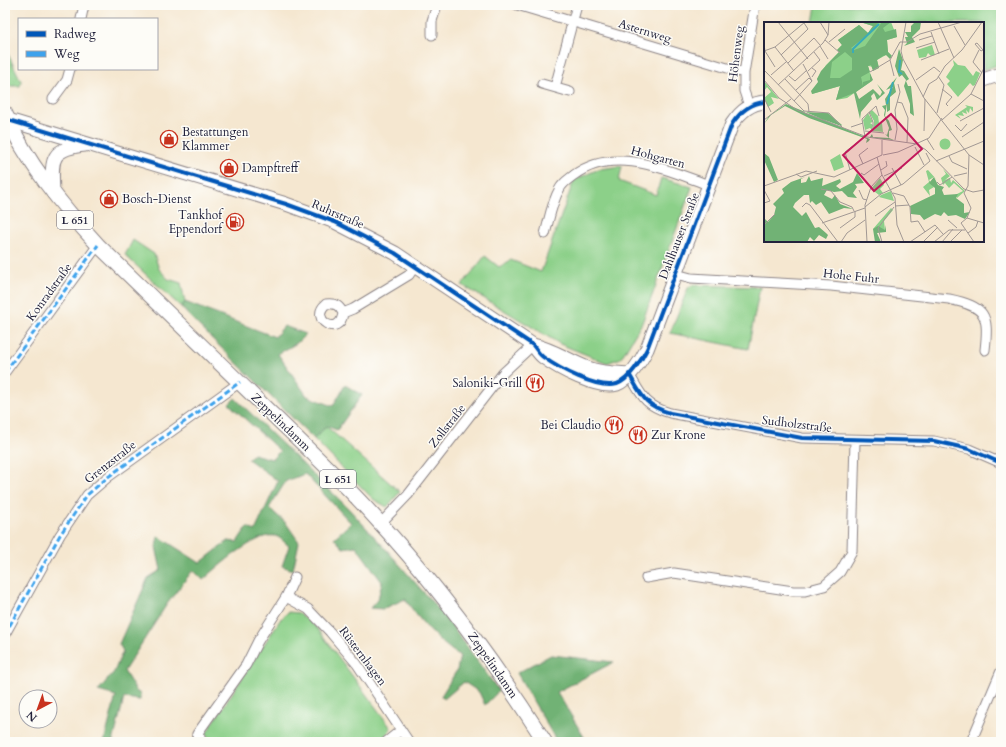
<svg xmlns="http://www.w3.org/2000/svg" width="1006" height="747" viewBox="0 0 1006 747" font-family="Cardo,serif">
<rect width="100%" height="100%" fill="#fdfcf7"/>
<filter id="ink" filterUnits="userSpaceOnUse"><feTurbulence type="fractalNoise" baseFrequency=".025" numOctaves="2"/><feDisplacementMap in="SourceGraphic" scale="8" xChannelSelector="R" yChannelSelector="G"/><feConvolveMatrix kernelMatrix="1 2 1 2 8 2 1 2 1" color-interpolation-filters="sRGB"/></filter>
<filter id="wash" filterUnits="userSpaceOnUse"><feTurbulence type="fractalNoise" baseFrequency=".012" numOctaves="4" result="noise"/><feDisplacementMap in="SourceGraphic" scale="16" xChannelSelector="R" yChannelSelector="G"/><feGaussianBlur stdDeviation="0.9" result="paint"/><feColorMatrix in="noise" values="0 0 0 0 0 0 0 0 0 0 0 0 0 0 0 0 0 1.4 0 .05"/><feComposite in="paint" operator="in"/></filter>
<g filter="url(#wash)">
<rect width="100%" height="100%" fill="#f5e7d0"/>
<path fill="#8cd089" stroke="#577962" d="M816,5h185v59l-18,6v-47h-170z
M5,48l16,33 -1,5h-13l-2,-3z
M622,166l-3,15 37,14 5,-17 31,9 -50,136 -21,35 -14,5 -47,-19 -98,-59 23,-29 14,11 12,-7 30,12 33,-92 25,-11z
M133,240l21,14 5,15 9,10 13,4 4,19 -4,5 -56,-52z
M692,285l68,2 -12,62 -78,-16 18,-45z
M326,426l74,66 -13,15 -14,-8 -59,-60z
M288,612l11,1 18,15 74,100 -4,7 -8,7h-165l-9,-7 75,-115z"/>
<path fill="#71b275" stroke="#4a6a58" d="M185,302l90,35 9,-11 22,8 -9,9 -19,11 29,42 26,10 12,-21 17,10 -25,35 -11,-4 -12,13 -124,-122 -9,-10z
M235,398l111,108 39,42 62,71 52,72 -14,14 -6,-13 -15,-10 -20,17 -3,-3 16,-26 3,-14c-23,-15 -40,-35 -55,-57l-22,10 -13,-1 8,-9 4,-17 -26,-36 -13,2 -9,-10 17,-15 -46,-49 -19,7 -17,27 17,15 13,19 -6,28 -11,-4 7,-20c-4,-3 -8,-8 -13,-10 -20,-4 -58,31 -73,44l-10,-10 -26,34 -43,67 12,20 4,3v6l-16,-2 -11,44h-9l12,-46 -18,-5 16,-19 9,-21 -4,-7 29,-66 13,-8 -5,-23 2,-11 42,27 28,-22 9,1 10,-15 8,4 23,-50 -30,-22 5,-5 19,5 8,-8 -51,-47z
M551,655l63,7 -57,30 30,50h-30l-40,-69z"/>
</g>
<g filter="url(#ink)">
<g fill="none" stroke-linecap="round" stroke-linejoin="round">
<defs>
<path id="street" d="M517,5l227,68
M81,19l3,-14
M432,35v-14l5,-16
M542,84l28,8
M555,87l22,-82
M53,99l14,-19 3,-11
M749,106l-5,-15v-18l11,-68
M545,234c4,-14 7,-32 14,-44 3,-7 10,-11 15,-15 41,-30 92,-5 135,10
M676,274l15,4 140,8 118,13c37,8 40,15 36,51
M343,313c-3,26 -35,6 -17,-9 9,-1 13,1 17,9l10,-4 56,-34 6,-9
M5,372l93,-127
M629,374c13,22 15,31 41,39l132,25 132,3 35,8 32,14
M381,523l27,-28 95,-122 30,-28
M646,578l28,-5 119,18h12l19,-5 16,-14 12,-21 3,-110
M286,597l22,12 22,23 27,32 52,78
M5,634l55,-99 27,-40 21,-18 132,-95
M200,737l-3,-3 49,-69 12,-24 28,-44 9,-20
M386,742l15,-12
M971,742l30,-71"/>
<path id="secondary" d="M983,80l18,-6
M5,119l281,85 49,18 60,31 138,92c3,4 6,9 10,12 15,11 55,33 74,27 12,-4 25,-25 30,-35l85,-225c8,-12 18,-21 33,-22
M53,193c-1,-32 -5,-44 32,-48
M533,345c20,4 36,16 55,23 13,5 27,5 41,6"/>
<path id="primary" d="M5,113c21,49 57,93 93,132 58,57 116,113 174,169 33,32 67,64 98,98 66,71 123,148 175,230"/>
</defs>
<use href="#street" stroke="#8c8486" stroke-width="11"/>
<use href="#secondary" stroke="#8c8486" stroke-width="15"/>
<use href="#primary" stroke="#8c8486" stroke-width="16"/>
<use href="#street" stroke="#fff" stroke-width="9"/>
<use href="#secondary" stroke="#fff" stroke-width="13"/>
<use href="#primary" stroke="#fff" stroke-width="14"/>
<path stroke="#3ea2ec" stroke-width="3" stroke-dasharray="6 3" stroke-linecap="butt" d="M5,372l93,-127
M5,634l55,-99 27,-40 21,-18 132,-95"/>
<defs>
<path id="cycleway" d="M5,119l281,85 49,18 60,31 138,92c3,4 6,9 10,12 15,11 55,33 74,27 12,-4 25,-25 30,-35l85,-225c8,-12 18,-21 33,-22
M629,374c13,22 15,31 41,39l132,25 132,3 35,8 32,14"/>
</defs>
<use href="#cycleway" stroke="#fdfcf7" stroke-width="6"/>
<use href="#cycleway" stroke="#0057b8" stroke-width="4"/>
</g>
</g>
<defs>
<symbol id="shop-ring" viewBox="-11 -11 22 22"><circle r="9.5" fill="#fdfcf7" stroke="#c8321e" stroke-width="1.5"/><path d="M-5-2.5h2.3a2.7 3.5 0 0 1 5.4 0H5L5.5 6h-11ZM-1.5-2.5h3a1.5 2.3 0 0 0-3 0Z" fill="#c8321e"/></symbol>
<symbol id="fuel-ring" viewBox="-11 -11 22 22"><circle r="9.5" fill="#fdfcf7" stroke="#c8321e" stroke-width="1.5"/><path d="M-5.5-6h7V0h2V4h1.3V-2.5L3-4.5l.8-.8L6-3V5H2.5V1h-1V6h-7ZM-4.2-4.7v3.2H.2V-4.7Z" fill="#c8321e"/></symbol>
<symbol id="restaurant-ring" viewBox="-11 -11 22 22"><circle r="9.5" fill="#fdfcf7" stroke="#c8321e" stroke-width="1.5"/><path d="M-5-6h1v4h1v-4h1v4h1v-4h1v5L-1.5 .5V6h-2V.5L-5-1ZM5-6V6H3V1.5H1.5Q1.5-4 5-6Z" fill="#c8321e"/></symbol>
</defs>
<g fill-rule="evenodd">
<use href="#shop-ring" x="159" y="129" width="20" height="20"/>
<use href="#shop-ring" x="219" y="158" width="20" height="20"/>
<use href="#shop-ring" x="99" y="189" width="20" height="20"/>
<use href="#fuel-ring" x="225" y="212" width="20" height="20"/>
<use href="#restaurant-ring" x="525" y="373" width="20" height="20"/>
<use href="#restaurant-ring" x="604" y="415" width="20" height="20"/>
<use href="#restaurant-ring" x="628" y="425" width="20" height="20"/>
</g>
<g text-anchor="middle" stroke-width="3" stroke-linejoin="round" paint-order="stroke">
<g fill="#fdfcf7" stroke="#646373" stroke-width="1">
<rect x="57" y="211" width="36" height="18" rx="3"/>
<rect x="320" y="470" width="36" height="18" rx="3"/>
</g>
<g font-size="11" font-weight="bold" fill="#22223b">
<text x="75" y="224">L 651</text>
<text x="338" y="483">L 651</text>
</g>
<g font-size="12" fill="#22223b" stroke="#fdfcf7">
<text transform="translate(645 31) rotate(17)" y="4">Asternweg</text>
<text transform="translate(736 54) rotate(-83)" y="4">Höhenweg</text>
<text transform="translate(658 157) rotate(15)" y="4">Hohgarten</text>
<text transform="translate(338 214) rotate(23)" y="4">Ruhrstraße</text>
<text transform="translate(679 236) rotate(-69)" y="4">Dahlhauser Straße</text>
<text transform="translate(851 276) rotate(6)" y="4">Hohe Fuhr</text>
<text transform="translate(49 292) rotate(-54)" y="4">Konradstraße</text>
<text transform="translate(281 422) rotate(44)" y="4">Zeppelindamm</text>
<text transform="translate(797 424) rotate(7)" y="4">Sudholzstraße</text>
<text transform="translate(447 426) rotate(-52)" y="4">Zollstraße</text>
<text transform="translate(110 462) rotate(-38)" y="4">Grenzstraße</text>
<text transform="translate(363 656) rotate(53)" y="4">Rüsternhagen</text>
<text transform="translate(493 665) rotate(55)" y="4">Zeppelindamm</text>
</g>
<g font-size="12" fill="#22223b" stroke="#fdfcf7" text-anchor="start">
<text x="182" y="136">Bestattungen<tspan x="182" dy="14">Klammer</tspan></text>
<text x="242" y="172">Dampftreff</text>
<text x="122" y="203">Bosch-Dienst</text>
<text x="222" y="219" text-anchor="end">Tankhof<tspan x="222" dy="14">Eppendorf</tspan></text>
<text x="522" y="387" text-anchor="end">Saloniki-Grill</text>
<text x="601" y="429" text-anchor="end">Bei Claudio</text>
<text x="651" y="439">Zur Krone</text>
</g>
</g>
<g transform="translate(764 22)">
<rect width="220" height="220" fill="#f5e7d0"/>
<path d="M96,0h31l6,15 -10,3 1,12 4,4 -6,-1 -9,5 2,8 -11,-2 4,15 -25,17 -11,2 4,-14 -28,8 7,-13 -2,-2 9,-14 13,-13 -2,-2 5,-5 -4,-5 21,-15 9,8 5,-7zM168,23l3,10 -4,1 -3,-3 -2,4 -7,1 -2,-8zM189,38l5,5 7,1 8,10 3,-5 4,2 -5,12 -2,1 -3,-3 -12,14 -11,-13 3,-3 -4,-4 8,-12zM0,59l15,18 -8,-2 3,6 -6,4 -4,-9 7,-6 -4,-5 -3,4zM201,83l8,2v5l-3,-4 -1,5 -3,-3 1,4 -5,-2 2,4 -6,-1 3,4 -6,-4 12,-8zM108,88l6,6 1,7h3l1,9 -10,-1 1,-10 -5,-9zM104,91l5,9 -3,1 3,2 -1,5 -2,-2 -5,2 -2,-10zM175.5 122a5.5 5.5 0 1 1 11 0a5.5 5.5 0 1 1-11 0ZM76,132l4,13 -10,4 -4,-11zM179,147l7,7 -5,4 5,-2 1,5 2,-3 12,11 -8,7 -2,-3 8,-4 -9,-8 -5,5 -4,-5 -2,2 -2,-7 5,-4zM164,148l9,10 -3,-3 -5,3 5,7 -5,3 1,6 -7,-9 6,-5 -3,-11zM116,156l4,7 -4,4 3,4 -4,2 -8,-6zM127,169l3,10 -15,-4 2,-2zM127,186l2,2 -9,11 1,9 -12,-1z" fill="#8cd089"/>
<path d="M96,0h19l-8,10 -20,16 3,2 11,-4 17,-24h9l-8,6 2,4 11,-3 1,8 -10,3 1,12 4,4 -2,3 -4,-4 -3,1 -6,4 2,8 -6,3 -2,-6 -3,1 2,6 -9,5 2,9v-4l7,-2v-7l3,7 -17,12 3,7 14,-10 7,7 2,-4 -5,-8 8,9 -8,7 -3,-7 -3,3 1,3 -11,13 -1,7 -6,-26 -18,7 4,-14 -28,8 -1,-3 7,-9 -1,-3 4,-8 18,-19 -2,-2 5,-5 -4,-5 21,-15 9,8 5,-7zM81,30l7,6v12l-12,8h-10l2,-16zM151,0h6l-1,7 -8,8 3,5 -11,4 3,-3 -2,-6h3l-3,-5h6v-6zM135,27l4,11 -2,10 3,1 5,8 -3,2 2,5h3l3,30 -4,-3v-9l-6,-18 2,-6 -4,-5 -3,2 -4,-11zM133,55l-3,6 2,9 -6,5v13l-3,2v-8l-2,12 4,5 3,9 -3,1v7l5,2 -13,-1 -11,-2 2,-3 1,3 16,1 -4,-4 2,1 2,-7 -5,-13 1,-5 -3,-4 4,-1 -1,-6 8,-12 -7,3zM22,82l84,35 -1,2 -3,2 1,-4 -58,-21 -24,-12 -14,9 -7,9 5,-8zM39,90l25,1 14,12 -1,1zM0,131l5,4 9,23 -4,2 -10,-22zM93,151l7,10 -9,1 2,3 -4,6 4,5 -9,-1 -6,-6 -8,1 -7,-2 -3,5 8,4 3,-4 5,9 13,5 -9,-1 -15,6 -8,-12 -5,3 -4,-4 -2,2 -1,-8h-5l-9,8 -2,4 9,9 4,-4 9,16 4,-1 7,6 2,2 -2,4 -7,-4 -5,6 -4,-4 -3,5h-43v-24l4,4 6,-7 2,-8 -3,-3 11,-11 -2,-4 9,-7 14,-5 -4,2v4l5,-1 3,-6 2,5 12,-3 -1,8 18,-7 1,3 -5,4 4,3 13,-7zM170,155l4,8 6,2 -2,3 2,5 14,-1 -2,4 8,6v9l6,-1 -5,7 -9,-4 -8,1 -4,-4 -3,4 -6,-2 -11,6 -4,-5 -9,-1 -1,-8 25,-12v-6l-6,-5zM122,203v7l-9,1 4,9h-6l-2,-13 5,-3 7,4z" fill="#71b275" fill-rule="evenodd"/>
<path fill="none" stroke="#3bacb6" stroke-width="2" d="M89,31v-4l26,-25M136,38l-1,12 3,2M123,82l6,-22"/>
<path fill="none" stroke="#a19894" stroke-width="1" d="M14,0l30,37M56,0l8,13M142,0l-5,29 2,8 21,39 45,57 -1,31 -4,7 7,15 -4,10 -6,5 13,19M174,0l16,36M190,4l11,19M167,10l8,22M61,18l15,13M155,18l13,-4M65,20l16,-13M213,21l6,7 -2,1 -6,-7zM0,22l1,7 10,16M56,24l8,13M11,25l19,24M152,26l19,-6M215,28l-6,12 9,11M0,29l11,-4 30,-25M17,33l27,-26 -4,-6M126,38l4,16M157,38l28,-11M24,41l26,-25 6,7M0,48l40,41 25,2 13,14M44,49l12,-11 -6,-8M106,50l20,-12 10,-18h7l13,-8 42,-12M7,53l15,-13M25,54l6,5 12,-11M48,55l4,-6 -4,-3M21,57l15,16M0,58l15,18 18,12 70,27 50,7 9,6 38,39 9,3 11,-2M152,58l18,-13 6,5M14,63l45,-42 5,-8 1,-13M178,67l10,8 -6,7 2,2M32,68l13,-12 3,3M207,72l13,7M36,73l8,9 1,8M159,75l6,-13 8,-5 8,-13 17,-16 20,-28M0,76l7,14M30,79l18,-20 -9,-17M133,80l5,1 6,15 -1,24M105,90l4,10v9M173,91l7,-28 -6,-9M0,98l27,-21M178,98l29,-26 13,-26M196,99l24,-13M191,103l6,6 6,-7M87,105l12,-4M101,109l19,2M160,109l1,-32M101,115l-3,-18 14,-13 3,10M198,115l22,-15M163,117l7,11M118,118v15M131,118l2,-11 -2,-19 5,-18 -2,-8M151,125l9,18M119,133l15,-3 31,-14 13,-20M205,133l15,10M185,134l3,6 15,7M113,135l5,18 13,23 2,27 7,17M172,139l48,-20M99,142l-4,-9 9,-7M128,146l9,17M86,148l-5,-18 13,-10M117,148l6,-4 -1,-5M97,151l3,2 15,-11M32,152l5,3 16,-6M120,154l18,-8M190,154l13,-3M173,160l3,3 12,-8M0,164l42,-15 28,6 48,-22M57,167l10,2 9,11 12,5 2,4M0,168l6,11 -6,2M95,168l4,9 4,1M129,171l11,3 6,11 1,15 7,-1 7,11M131,184l14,-1M38,185l4,-4 4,2 28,37M101,185l16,-13 22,-10 27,-23 -4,-8M111,194l20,-14M203,196l17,5M184,198l9,8M58,201l43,-15M0,203l11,-11M76,206l15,-11v-6M204,211l8,-6 2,-6M77,220l6,-9 18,-13M103,220l-2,-37 6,-18 11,-12M118,220l-4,-14 16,-21M146,220l25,-17 8,9M159,220l15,-15M170,220l15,-12h16M178,220l11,-13M186,220l12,-12"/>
<path fill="#c2185b" fill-opacity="0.15" stroke="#c2185b" stroke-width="2" d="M127,92l31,35 -48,42 -31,-36z"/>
<rect width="220" height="220" fill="none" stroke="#22223b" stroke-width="2"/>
</g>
<rect width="1006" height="747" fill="none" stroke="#fdfcf7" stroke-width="20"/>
<rect x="18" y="18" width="140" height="52" fill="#fdfcf7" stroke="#a5a5ac"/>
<rect x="26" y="31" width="20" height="6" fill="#0057b8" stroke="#a5a5ac"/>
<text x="54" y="38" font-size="12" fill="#22223b">Radweg</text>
<rect x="26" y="51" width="20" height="6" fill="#3ea2ec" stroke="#a5a5ac"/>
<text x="54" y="58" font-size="12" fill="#22223b">Weg</text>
<g transform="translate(38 709) rotate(221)"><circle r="19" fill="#fdfcf7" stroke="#a5a5ac"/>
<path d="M0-3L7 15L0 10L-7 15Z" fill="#c8321e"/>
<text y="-6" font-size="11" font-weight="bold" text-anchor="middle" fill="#22223b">N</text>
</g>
</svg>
